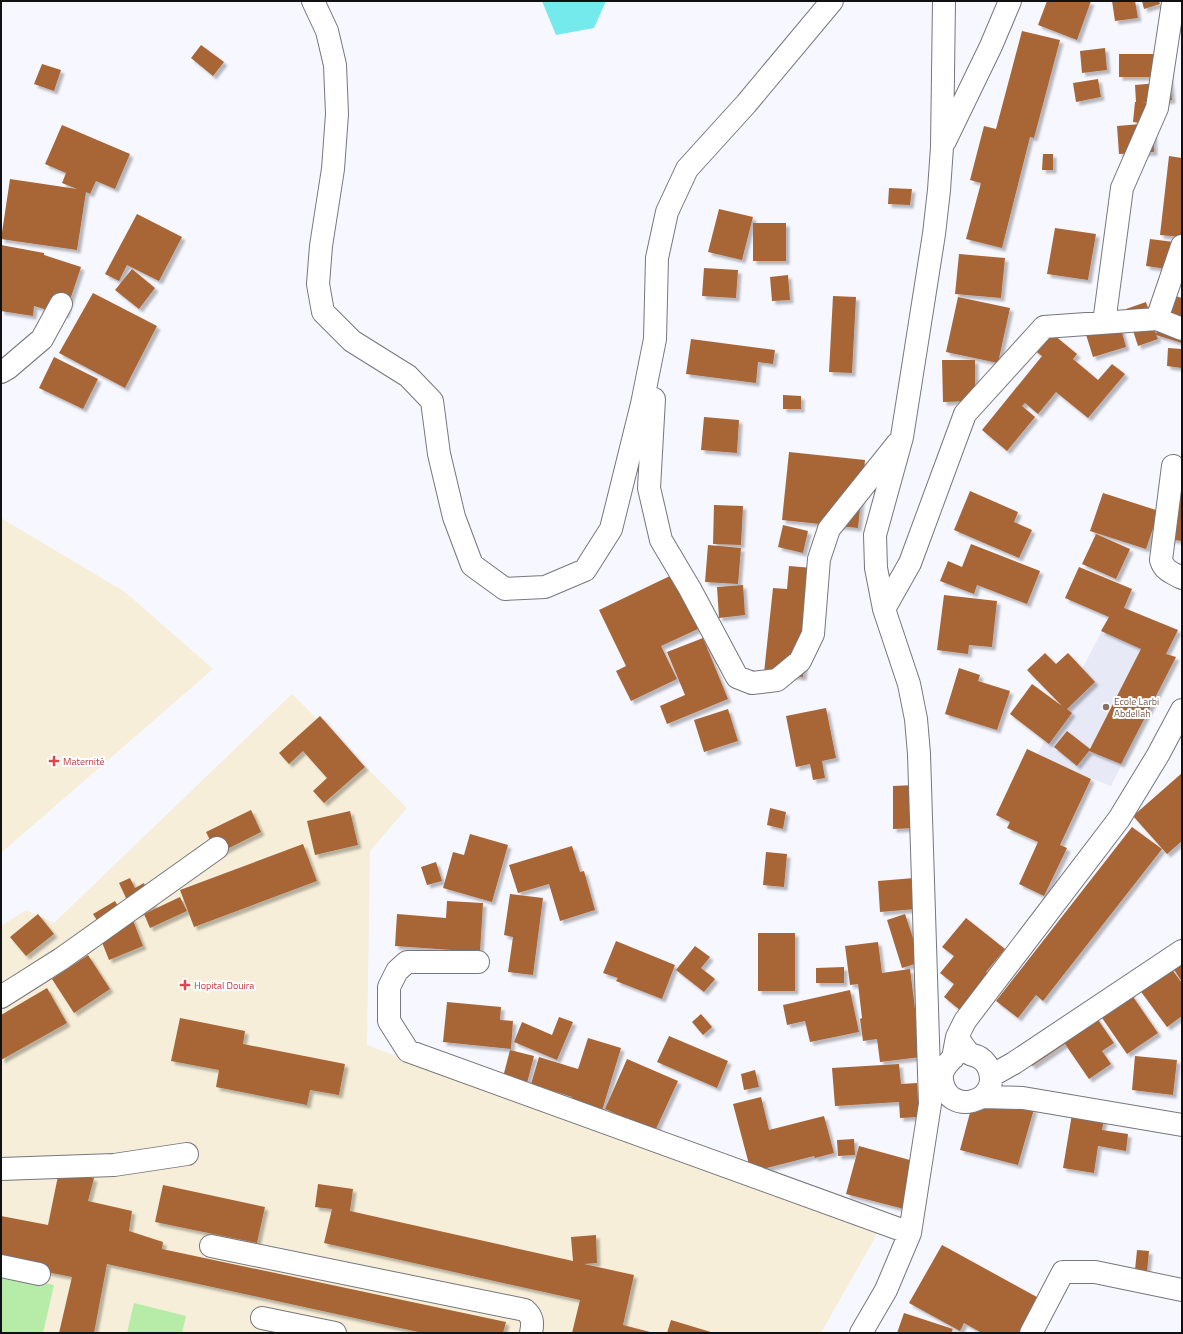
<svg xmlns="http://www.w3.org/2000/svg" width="1183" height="1334" viewBox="0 0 1183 1334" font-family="'Titillium Web',sans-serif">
<defs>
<filter id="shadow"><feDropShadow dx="3.5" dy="3.5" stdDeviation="1" flood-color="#0004"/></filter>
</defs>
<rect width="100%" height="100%" fill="#f7f7ff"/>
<path fill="#f6eed8" d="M1,518l124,74 88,77 -212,184z
M292,694l115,114 -37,43 -3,194 510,189 -56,99h-820v-407l25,-16 28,13z"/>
<path fill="#e8e9f7" d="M1116,604l62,26 -12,24 10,3 -65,129 -75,-29z"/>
<path fill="#b6eca8" d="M1,1274l53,11 -11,48h-42z
M134,1303l52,13 -4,17h-55z"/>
<path fill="#74eaec" d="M542,1h64l-12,27 -38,7z"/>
<path fill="#a86536" filter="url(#shadow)" d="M1047,1h44l-14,39 -39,-15z
M1112,1h23l3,17 -23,3z
M1142,1h17l1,3 -16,5z
M1022,31l38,9 -26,98 -4,-1 -28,111 -36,-9 15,-56 -11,-3 14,-54 12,3z
M201,45l23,17 -11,14 -22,-18z
M1105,48l2,22 -25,3 -2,-22z
M1167,53l5,47 -30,3h6l-2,21 -13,-2 2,-20h1l-1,-17 23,-2z
M1119,54h34v23h-34z
M42,64l19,6 -7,21 -20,-7z
M1098,79l3,18 -25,5 -3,-19z
M1153,123l1,29 -35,2 -2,-28z
M62,125l68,29 -15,35 -19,-8 -6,13 -4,-2 -9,58 -76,-11 9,-60 67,10 -15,-6 4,-10 -21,-9z
M1043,154h10v16h-11z
M1169,156l13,2v79l-22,-2z
M889,188l23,1 -2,16 -22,-1z
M719,209l34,8 -11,43 -34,-8z
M137,214l45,23 -23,44 -32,-16 -8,16 -14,-7z
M753,223h33v38h-33z
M1055,228l41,6 -8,46 -41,-6z
M1150,239l32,4v28l-36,-5z
M1,245l43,8v2l37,12 -16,48 -31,-9 -1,10 -32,-5z
M959,254l46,4 -4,40 -46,-4z
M704,268l34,2 -2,28 -34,-2z
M132,269l23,19 -16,21 -24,-19z
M788,275l2,25 -18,1 -2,-24z
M93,293l64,33 -32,62 -66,-35z
M1169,294l13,4v45l-26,-8 2,4 -20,7 -12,-37 20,-7 10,32z
M833,296l23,1 -4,76 -23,-1z
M958,297l52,11 -12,55 -52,-11z
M1117,314l9,33 -33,10 -10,-32z
M1049,331l28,23 -4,5 25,21 14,-16 13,10 -37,44 -32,-26 -18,22 -13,-11 -3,3 13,11 -28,34 -25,-21 60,-74 -8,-6z
M691,339l84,11 -2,14 -15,-2 -2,21 -70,-9z
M1168,348l14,1v19l-15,-2z
M54,357l44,22 -15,30 -44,-21z
M942,360h33v41l-32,1z
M783,395l18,1v13h-18z
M704,417l35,3 -2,33 -36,-3z
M789,452l76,8 -7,68 -76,-8z
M1173,487l9,1v53l-14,-2z
M970,491l48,21 -4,10 18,8 -13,28 -65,-28z
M1103,493l56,18 -13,38 -56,-18z
M714,505l29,1 -2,39 -28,-1z
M783,525l25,6 -5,22 -25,-6z
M1096,534l34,15 -14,30 -34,-15z
M971,544l69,27 -13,33 -50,-19 -3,9 -34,-13 8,-20 14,6z
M708,545l33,3 -3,36 -33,-2z
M789,566l35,3 -11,11 -10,97 -39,-4 9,-85 14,1z
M1079,567l53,22 -8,19 54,22 -12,24 10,3 -55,107 -32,-13 -12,15 -23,-19 13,-16 23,18 51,-100 -40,-18 8,-14 -44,-19z
M672,575l26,54 -37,17 16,33 -46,22 -15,-30 10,-5 -27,-56z
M743,585l2,30 -26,3 -2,-31z
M944,595l53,6 -5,46 -23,-2 -1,9 -31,-4z
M703,638l25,61 -61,25 -7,-18 25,-11 -18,-43z
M1045,653l11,11 12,-11 27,29 -28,27 5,4 -23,31 -39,-30 22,-30 30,22 -35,-36z
M959,668l21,7 -2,6 32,10 -13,39 -52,-16z
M826,708l10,50 -14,3 3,17 -12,2 -3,-16 -14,3 -10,-51z
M728,709l10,32 -34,11 -10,-32z
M320,716l45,51 -41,36 -11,-12 14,-13 -24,-27 -14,13 -10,-11z
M1027,749l64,30 -31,66 7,3 -23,48 -25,-12 19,-42 -31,-14 3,-6 -14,-7z
M1182,773v68l-15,13 -34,-38z
M915,785v43l-22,1v-43z
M770,808l16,4 -3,17 -16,-4z
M251,810l10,22 -44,22 -11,-22z
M350,811l8,34 -43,10 -8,-34z
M1132,827l30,22 -119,152 -7,-6 -18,23 -22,-17z
M470,834l38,11 -16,57 -49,-14 10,-36 11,3z
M303,844l14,37 -123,46 -14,-37z
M572,846l8,26 4,-1 11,39 -35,11 -11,-37 -31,9 -9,-28z
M766,852l21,2 -3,33 -21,-2z
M436,862l6,19 -15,4 -6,-18z
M130,878l5,10 9,-5 10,23 -20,9 -15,-32z
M914,878l2,31 -36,3 -2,-31z
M510,894l33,4 -10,77 -25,-3 5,-35 -9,-2z
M180,897l7,14 -37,17 -6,-14z
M115,901l10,17h7l11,28 -34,14 -11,-28 5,-2 -10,-16z
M447,901l36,2 -3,49 -85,-6 2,-32 49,4z
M38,914l16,20 -28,22 -16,-19z
M905,914l16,48 -19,6 -15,-48z
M966,918l39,31 -19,23 8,7 -28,36 -22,-18 10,-13 -14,-11 14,-17 -12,-9z
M758,933h37v58h-37z
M1182,938v44l-20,-31z
M616,941l59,24 -13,34 -46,-18 2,-3 -15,-5z
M878,942l4,31 28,-4 11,88 -41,5 -3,-23 -14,2 -3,-22 2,-1 -4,-34 -8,1 -5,-39z
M695,946l15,11 -9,11 14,11 -11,13 -28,-22z
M88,955l22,34 -36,24 -22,-34z
M1161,955l21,28v33l-15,11 -36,-49z
M844,967v16h-28v-15z
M47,988l20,35 -66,37v-45z
M850,990l9,42 -49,10 -5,-21 -18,4 -4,-20z
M1129,991l29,42 -31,21 -29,-42z
M447,1002l54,5 -1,13 13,1 -2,28 -68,-7z
M701,1014l11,13 -9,8 -11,-13z
M1094,1014l20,29 -12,8 9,13 -22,15 -24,-35 -33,22 -10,-14z
M559,1017l14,5 -16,38 -43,-18 8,-20 30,13z
M180,1018l65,13 -2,13 102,20 -6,31 -29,-5 -3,15 -91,-18 3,-17 -48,-9z
M669,1036l59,25 -11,27 -60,-26z
M588,1038l33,10 -20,66 -32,-10 3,-7 -41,-13 8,-27 39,12z
M510,1050l24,6 -8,31 -24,-6z
M1135,1056l42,4 -4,35 -41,-5z
M627,1059l51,22 -23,50 -50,-22z
M899,1064l2,20 16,-1 2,34 -19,1 -1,-16 -64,4 -3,-38z
M755,1070l4,17 -15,3 -3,-16z
M975,1094l59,15 -16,56 -58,-15z
M761,1097l8,33 55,-14 10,37 -19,5 -1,-2 -63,16 -18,-68z
M1072,1114l32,5 -2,11 26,4 -2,17 -28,-5 -4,27 -31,-5z
M854,1139l1,16 -17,1 -1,-16z
M859,1146l58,16 -13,47 -58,-15z
M59,1171l35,7 -6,23 44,10 -3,20 34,11 -1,7 344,73 -3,11h-80l-316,-69 -13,69h-35l13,-56 -71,-14v-47l47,9z
M318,1184l35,5 -3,22 223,50 -2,-24 25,-2 1,28 -13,1 50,11 -11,50 31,8h-82l8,-33 -256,-57 8,-34 -17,-2z
M163,1185l102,22 -8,36 -102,-21z
M942,1245l104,57 -17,31h-50l1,-1 -16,-9 -4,8 -51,-28z
M1137,1250l12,1 -2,21 -12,-2z
M904,1313l49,16 -2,4h-54z
M671,1320l43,13h-47z"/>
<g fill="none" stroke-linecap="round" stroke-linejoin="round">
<defs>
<path id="minor" d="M313,1l14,30 8,34 2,49 -4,55 -12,77 -3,38 5,28 29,29 56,35 24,25 7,53 15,63 18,48 33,24 40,-2 40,-17 26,-41 31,-125 13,-65 2,-81 10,-46 20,-43 59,-65 86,-103
M945,141l46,-95 19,-45
M1157,319l25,-73
M1104,323l18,-135 35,-80 16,-105
M1,372l7,-4 34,-29 19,-35
M654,399l-5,89 12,52 29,49 47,88 15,6 25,-3 23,-19 13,-27 6,-75 10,-30 68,-85
M1173,466l-12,94c3,11 12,13 21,18
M884,609l26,-46 55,-149 79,-87 113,-8 25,10
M478,962h-71l-10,9 -8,16v34l19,30 502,182
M1,997l60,-38 156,-111
M953,1058l4,-21 8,-16 154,-202 39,-64 24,-45
M950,1061c-5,5 -9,12 -8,19 5,37 60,23 47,-11 -2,-5 -7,-11 -13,-13 -3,-1 -6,-1 -8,-4 -4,-4 -7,-10 -11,-15
M991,1076l23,-13 168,-112
M982,1097l41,1 159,27
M1,1169l113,-4 73,-11
M211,1246l314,64c8,7 8,13 6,23
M1,1266l38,8
M262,1318l73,15
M861,1333l25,-43 24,-57 20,-129 -11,-350 -3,-35 -7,-35 -25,-75 -8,-41 -1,-33 27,-98 32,-203 5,-44 3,-43 2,-146
M1031,1333l32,-61h32l87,18"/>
</defs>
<use href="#minor" stroke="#76767d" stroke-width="24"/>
<use href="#minor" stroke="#fff" stroke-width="22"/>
</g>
<circle fill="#8d6e63" stroke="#fff" stroke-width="1.5" cx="1106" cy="707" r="4"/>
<g fill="#e0444e" stroke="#fff" stroke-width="1.5">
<path d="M52 755h4v4h4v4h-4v4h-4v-4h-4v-4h4z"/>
<path d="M183 979h4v4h4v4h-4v4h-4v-4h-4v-4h4z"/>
</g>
<g text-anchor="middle" stroke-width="4" stroke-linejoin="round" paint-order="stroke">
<g font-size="10" fill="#785e54" stroke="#fff" text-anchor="start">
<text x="1114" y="705">Ecole Larbi<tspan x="1114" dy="12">Abdellah</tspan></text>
</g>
<g font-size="10" fill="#be3a42" stroke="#fff" text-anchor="start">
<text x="63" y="765">Maternité</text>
<text x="194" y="989">Hopital Douira</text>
</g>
</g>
<rect width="1183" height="1334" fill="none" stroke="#111114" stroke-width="4"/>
</svg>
